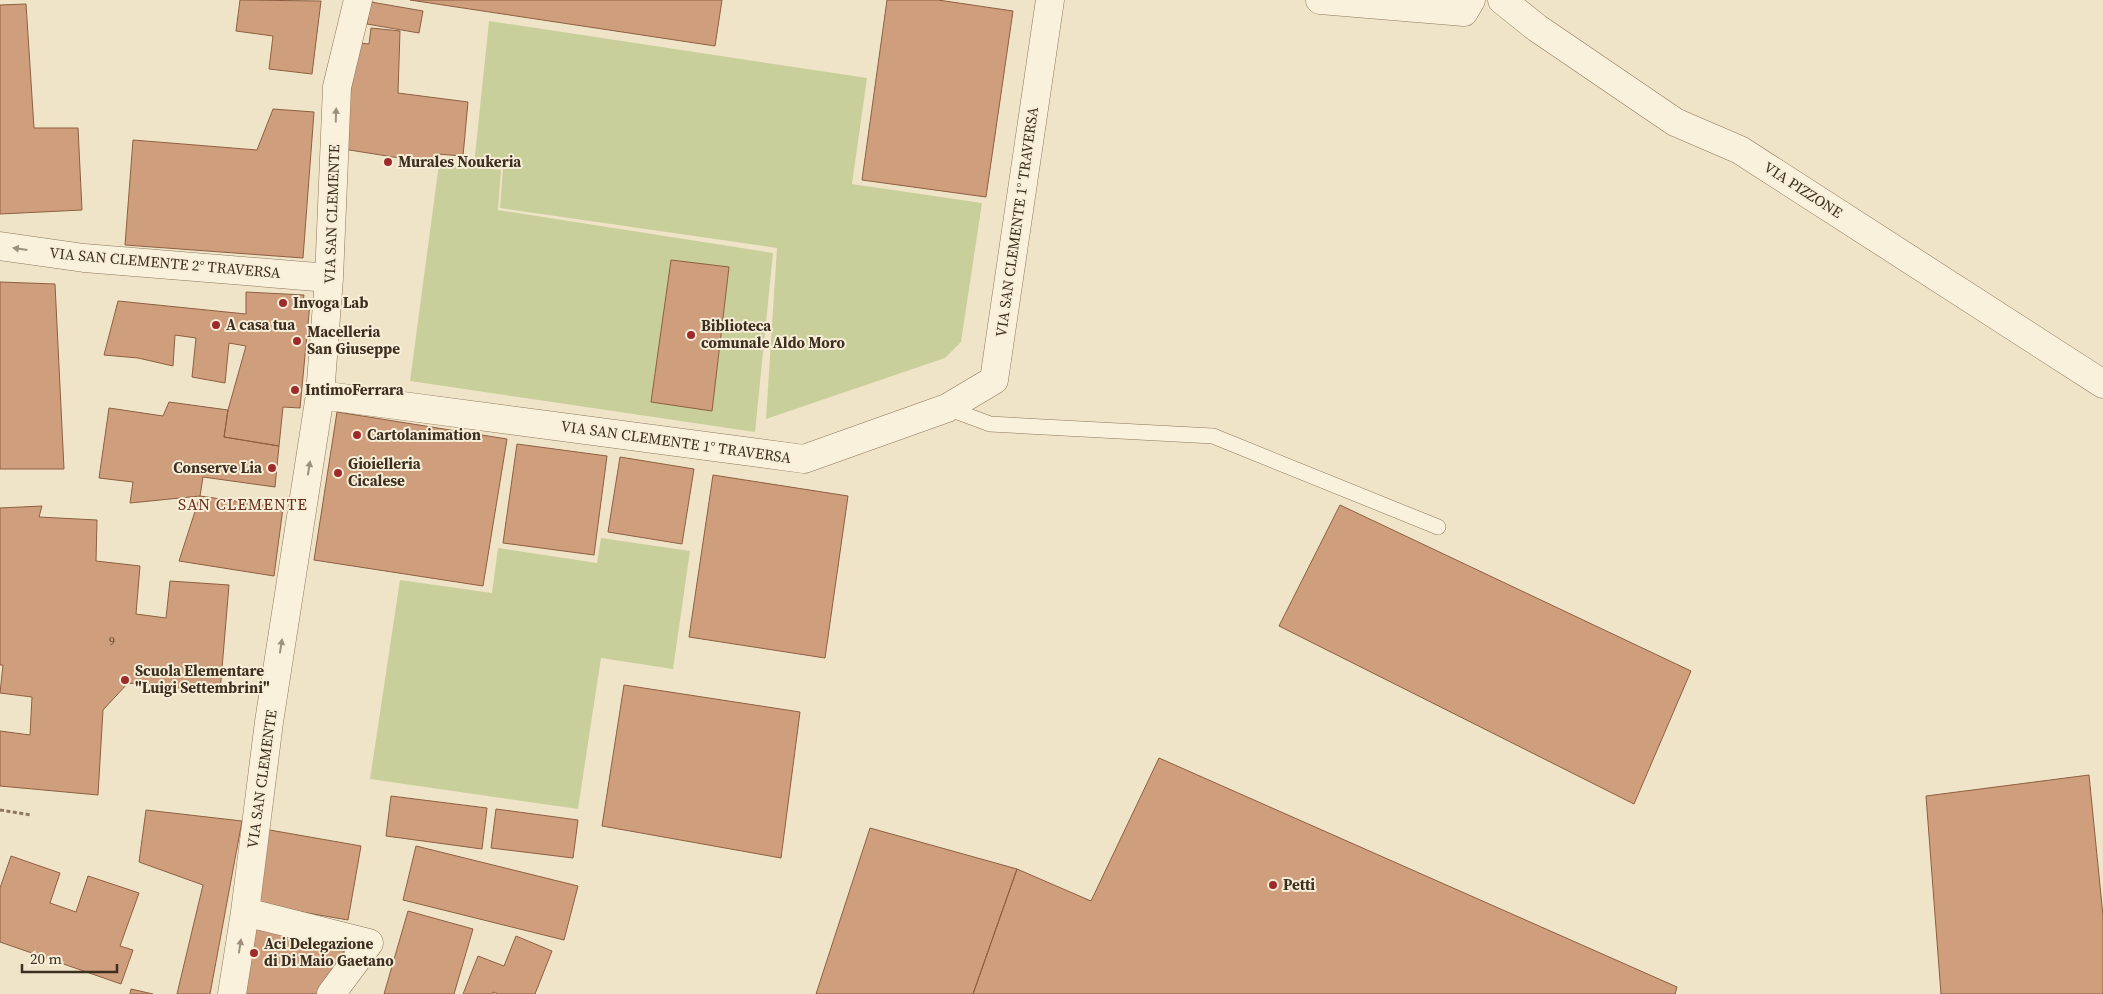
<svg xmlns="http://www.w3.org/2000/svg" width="2103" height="994" viewBox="0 0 2103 994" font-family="'Source Serif 4',serif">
<rect width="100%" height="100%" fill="#f0e4c8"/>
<path fill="#c9cf9b" d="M489,21l378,57 -15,106 130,19 -21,139 -16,16 -179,61 11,-171 -277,-40 3,-40 -29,-3z
M439,164l62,6 -3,40 275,43 -18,179 -345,-51z
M601,538l89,13 -17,118 -72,-11 -23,151 -208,-30 30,-199 92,13 6,-45 99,15z"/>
<path fill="#cf9f7d" stroke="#8d5f41" d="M240,0l81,1 -9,73 -43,-5 4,-33 -37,-5z
M410,0h312l-7,46z
M887,0h51l75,11 -27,186 -124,-17z
M371,2l52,9 -4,22 -52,-9z
M26,4l8,124h44l4,82 -82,4v-209z
M371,28l29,3 -2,62 70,9 -5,54 -26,-2v10l-100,-16 14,-106 18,2z
M273,109l41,3 -11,146 -178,-13 8,-105 124,10z
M671,260l58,7 -17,144 -61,-9z
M0,282l55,2 9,185h-64z
M246,292l58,3 -1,8h7l-10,105 -17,-1 -4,39 -55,-9 4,-27 18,-64 -17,-3 -4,40 -33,-6 4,-39 -21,-3 -2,31 -35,-8 -34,-3 14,-54 128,13z
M169,402l59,8 -4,27 55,9 -4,41 -72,-10 -3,19 -70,7 3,-21 -34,-4 10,-70 54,8z
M337,412l170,27 -24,147 -169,-26z
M517,444l90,12 -13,99 -91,-12z
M620,457l74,12 -12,75 -74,-12z
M713,475l135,21 -23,162 -136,-21z
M200,496l83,12 -9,68 -95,-15z
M1340,505l351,166 -57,133 -355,-178z
M42,506l-3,11 58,3 -1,41 44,5 -4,48 30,4 4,-37 59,4 -9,107 -92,-9 -25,27 -5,85 -98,-9v-55l30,4 2,-38 -32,-4 3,-28h-3v-157z
M624,685l176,27 -19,146 -179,-32z
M1159,758l518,229 -2,7h-702l44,-125 74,32z
M2089,775l14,141v78h-162l-15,-198z
M391,796l96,12 -5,41 -96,-13z
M496,809l82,11 -5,38 -82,-10z
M146,810l96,11 -32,173h-33l26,-109 -64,-23z
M870,828l147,41 -44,125h-157z
M264,829l97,17 -13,74 -98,-17z
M416,846l162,40 -14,54 -161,-40z
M11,856l49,17 -10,30 26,9 12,-36 51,17 -19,53 13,4 -12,34 -121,-42v-54z
M408,911l65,18 -19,65h-70z
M252,922l102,27 -33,45h-78z
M516,936l36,15 -17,43h-37l-5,-2v2h-30l15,-38 26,10z
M131,989l22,5h-23z"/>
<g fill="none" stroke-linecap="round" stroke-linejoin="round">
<defs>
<path id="service" d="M947,408l43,16 223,12 225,91"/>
<path id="minor" d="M1320,0l144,12 7,-12
M1502,0l35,28 138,94 65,28 363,234
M0,246l84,12 245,20
M320,395l484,64 143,-51 47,-28 56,-380
M245,912l124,31 -38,51
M232,994l13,-82 24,-190 51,-327 9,-117 8,-191 21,-87"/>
</defs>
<use href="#service" stroke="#8d765c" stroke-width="16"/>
<use href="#minor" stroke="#8d765c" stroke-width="29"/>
<path stroke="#8d765c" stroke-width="3" stroke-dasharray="4 2.5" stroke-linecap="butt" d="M0,810l31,5"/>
<use href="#service" stroke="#faf1dc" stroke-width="15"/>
<use href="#minor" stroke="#faf1dc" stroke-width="28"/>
</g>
<defs><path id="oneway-solid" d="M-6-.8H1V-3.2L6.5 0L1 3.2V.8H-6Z" transform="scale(1.25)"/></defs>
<g fill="#9c907e">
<use href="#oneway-solid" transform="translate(336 115) rotate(-88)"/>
<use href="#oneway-solid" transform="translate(20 249) rotate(-172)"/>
<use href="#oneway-solid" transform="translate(309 468) rotate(-81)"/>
<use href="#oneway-solid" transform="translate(281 646) rotate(-81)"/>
<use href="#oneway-solid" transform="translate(240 946) rotate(-81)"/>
</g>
<g fill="#9e2a2b" stroke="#f7eed8" stroke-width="2">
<circle cx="388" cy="162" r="5"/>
<circle cx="283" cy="303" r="5"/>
<circle cx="216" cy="325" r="5"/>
<circle cx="691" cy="335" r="5"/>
<circle cx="297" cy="341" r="5"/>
<circle cx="295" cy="390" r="5"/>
<circle cx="357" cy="435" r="5"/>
<circle cx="272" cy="468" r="5"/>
<circle cx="338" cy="473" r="5"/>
<circle cx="125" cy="680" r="5"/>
<circle cx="1273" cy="885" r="5"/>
<circle cx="254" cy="953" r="5"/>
</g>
<g text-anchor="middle" stroke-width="4" stroke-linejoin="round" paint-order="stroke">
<g font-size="12" fill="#624a37">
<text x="112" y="645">9</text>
</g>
<g font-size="15" font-weight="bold" fill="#3d2e20" stroke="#f7eed8" text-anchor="start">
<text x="398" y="167">Murales Noukeria</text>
<text x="293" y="308">Invoga Lab</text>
<text x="226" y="330">A casa tua</text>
<text x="701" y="331">Biblioteca<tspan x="701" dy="17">comunale Aldo Moro</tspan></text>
<text x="307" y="337">Macelleria<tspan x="307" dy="17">San Giuseppe</tspan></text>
<text x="305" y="395">IntimoFerrara</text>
<text x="367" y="440">Cartolanimation</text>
<text x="348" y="469">Gioielleria<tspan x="348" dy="17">Cicalese</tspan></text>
<text x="262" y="473" text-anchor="end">Conserve Lia</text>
<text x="135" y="676">Scuola Elementare<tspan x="135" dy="17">"Luigi Settembrini"</tspan></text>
<text x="1283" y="890">Petti</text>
<text x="264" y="949">Aci Delegazione<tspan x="264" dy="17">di Di Maio Gaetano</tspan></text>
</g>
<g font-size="15" fill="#3d2e20" stroke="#f7eed8">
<text transform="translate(1803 190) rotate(33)" y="5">VIA PIZZONE</text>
<text transform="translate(332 214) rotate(-88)" y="5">VIA SAN CLEMENTE</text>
<text transform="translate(1017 222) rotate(-82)" y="5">VIA SAN CLEMENTE 1° TRAVERSA</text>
<text transform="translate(165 263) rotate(5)" y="5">VIA SAN CLEMENTE 2° TRAVERSA</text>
<text transform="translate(676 442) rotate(8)" y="5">VIA SAN CLEMENTE 1° TRAVERSA</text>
<text transform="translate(262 779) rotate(-82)" y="5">VIA SAN CLEMENTE</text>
</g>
<g font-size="16" letter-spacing="1" fill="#6b2e1e" stroke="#f7eed8">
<text x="243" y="510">SAN CLEMENTE</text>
</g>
</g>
<path d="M22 964v8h95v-8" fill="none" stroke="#3d2e20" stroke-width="2.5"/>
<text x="30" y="964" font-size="15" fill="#3d2e20" stroke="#f7eed8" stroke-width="4" paint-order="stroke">20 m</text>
</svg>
